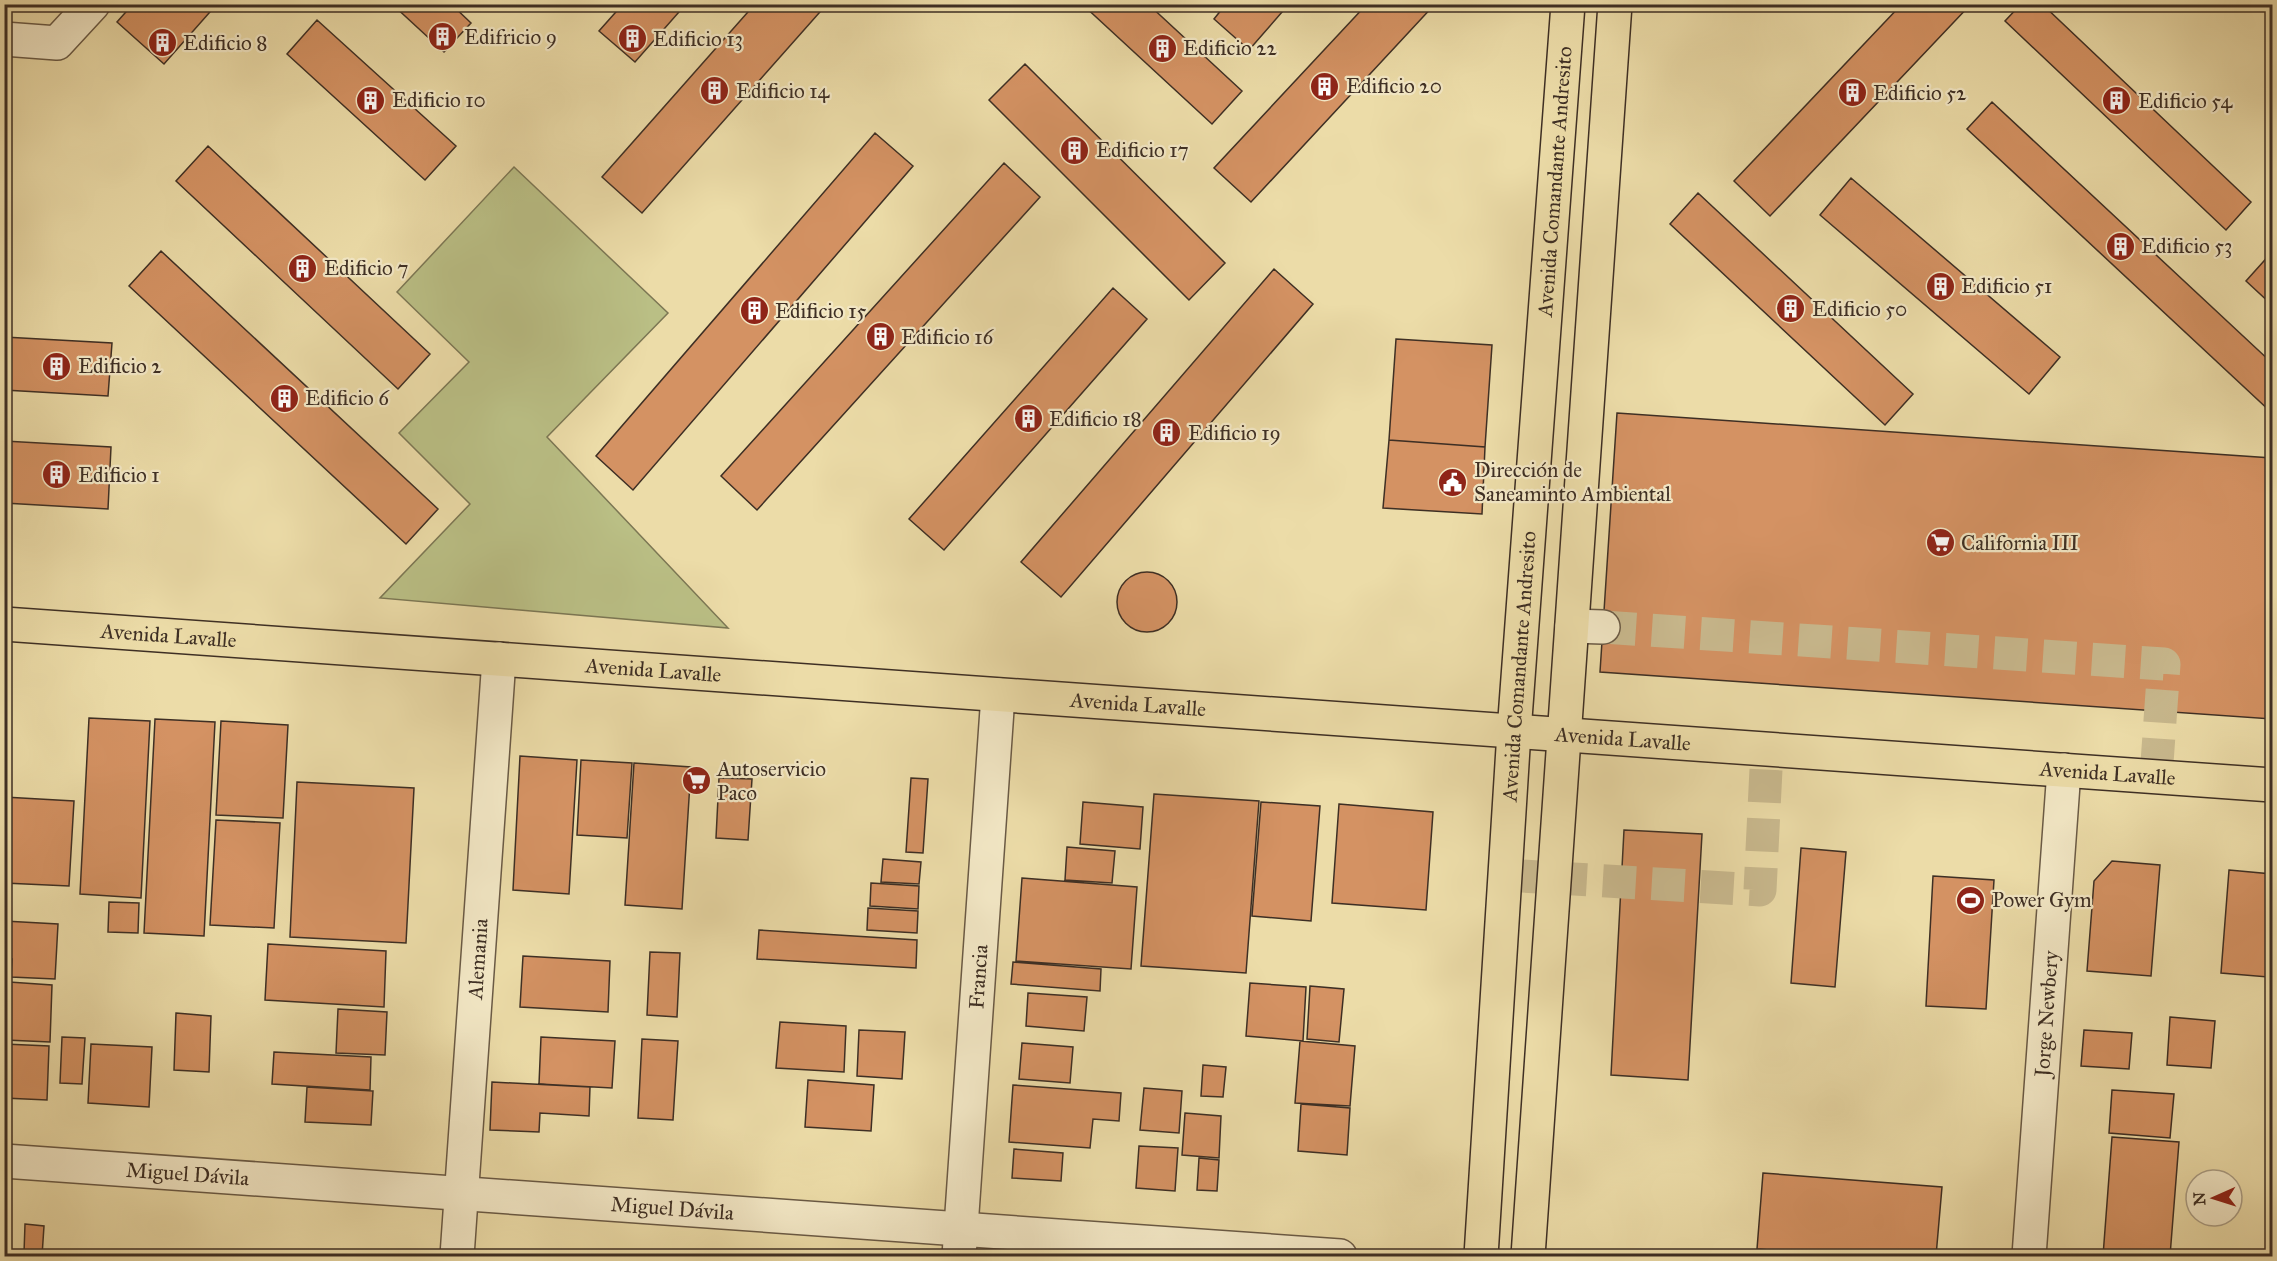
<svg xmlns="http://www.w3.org/2000/svg" width="2277" height="1261" viewBox="0 0 2277 1261" font-family="'IM FELL Great Primer',serif">
<rect width="100%" height="100%" fill="#ecdca8"/>
<filter id="stains"><feTurbulence type="fractalNoise" baseFrequency=".00333" numOctaves="4"/><feColorMatrix values="0 0 0 0 .2 0 0 0 0 .09 0 0 0 0 .02 0 0 0 .5 -.17"/></filter>
<radialGradient id="worn" r=".72"><stop offset=".6" stop-color="#630" stop-opacity="0"/><stop offset="1" stop-color="#630" stop-opacity=".3"/></radialGradient>
<path fill="#babf85" stroke="#7c7754" stroke-width="1.5" d="M514,167l154,146 -121,124 181,191 -348,-30 90,-94 -71,-71 70,-71 -72,-70z"/>
<path fill="#d49263" stroke="#3e2f24" stroke-width="1.5" d="M133,4h84l-53,60 -47,-42z
M392,4h59l20,19 -27,29z
M623,4h63l-51,58 -36,-31z
M755,4h72l-185,209 -40,-36z
M1082,4h66l94,87 -30,33z
M1226,4h63l-40,46 -35,-31z
M1367,4h68l-184,198 -37,-34z
M1902,4h69l-201,212 -36,-35z
M2021,4h21l209,198 -25,28 -221,-209z
M317,20l139,126 -31,34 -138,-126z
M1025,64l200,199 -36,37 -200,-200z
M1992,102l280,261v50l-305,-284z
M875,133l38,33 -280,324 -37,-34z
M208,146l222,208 -32,35 -222,-208z
M1004,163l36,34 -283,313 -36,-34z
M1851,178l209,179 -31,37 -209,-179z
M1698,193l215,201 -28,31 -215,-201z
M161,251l277,258 -32,35 -277,-258z
M2272,252v53l-26,-24z
M1274,269l39,35 -252,293 -40,-35z
M1113,288l34,31 -203,231 -35,-31z
M4,337l108,6 -4,53 -104,-6z
M1396,339l96,6 -7,102 -96,-7z
M1617,413l655,45v261l-672,-47z
M1389,440l96,7 -3,67 -99,-6z
M4,441l107,6 -3,62 -104,-6z
M1117 602a30 30 0 1 1 60 0a30 30 0 1 1-60 0Z
M89,718l61,3 -9,177 -61,-4z
M155,719l60,3 -11,214 -60,-3z
M221,721l67,4 -5,93 -67,-3z
M520,756l57,4 -8,134 -56,-4z
M581,760l51,3 -5,75 -50,-3z
M634,763l57,4 -9,142 -57,-4z
M719,778l33,1 -4,61 -32,-2z
M911,778l17,1 -5,74 -17,-1z
M297,782l117,6 -8,155 -116,-6z
M1154,794l105,7 -13,172 -105,-7z
M4,797l70,4 -5,85 -65,-3z
M1083,802l60,5 -3,42 -60,-5z
M1261,802l59,4 -9,115 -59,-5z
M1339,804l94,8 -7,98 -94,-7z
M216,820l64,3 -6,105 -64,-3z
M1624,830l78,4 -14,246 -77,-5z
M1067,847l48,4 -3,32 -47,-3z
M1801,848l45,4 -11,135 -44,-4z
M883,859l38,3 -2,22 -38,-2z
M2112,861l48,4 -9,111 -64,-5 7,-90z
M2229,870l43,4 -4,103 -47,-4z
M1933,876l61,4 -8,129 -60,-3z
M1022,878l115,9 -6,82 -115,-8z
M871,883l48,3 -1,23 -48,-3z
M109,902l30,1 -1,30 -30,-1z
M868,908l50,3 -1,22 -50,-3z
M4,921l54,3 -3,55 -44,-2 1,-18h-8z
M759,930l158,10 -1,28 -159,-9z
M268,944l118,7 -2,56 -119,-7z
M650,952l30,1 -3,64 -30,-2z
M523,956l87,5 -2,51 -88,-5z
M1013,962l88,7 -1,22 -89,-7z
M9,982l43,3 -2,57 -44,-2z
M1250,983l56,4 -3,54 -57,-5z
M1310,986l34,3 -5,53 -32,-3z
M1028,993l59,4 -3,34 -58,-5z
M338,1009l49,3 -2,43 -49,-2z
M176,1013l35,3 -2,56 -35,-2z
M2170,1017l45,4 -4,47 -44,-3z
M780,1022l66,4 -2,46 -68,-4z
M859,1030l46,2 -3,47 -45,-3z
M2084,1030l48,3 -3,36 -48,-3z
M62,1037l23,1 -3,46 -22,-1z
M541,1037l74,4 -3,47 -73,-4z
M642,1039l36,2 -5,79 -35,-2z
M1300,1041l55,5 -5,60 -55,-3z
M1022,1043l51,4 -3,36 -51,-4z
M4,1044l45,2 -2,54 -43,-2z
M91,1044l61,3 -3,60 -61,-4z
M274,1052l97,5 -1,33 -98,-6z
M1203,1065l23,2 -3,30 -22,-1z
M808,1080l66,5 -3,46 -66,-4z
M492,1082l98,5 -1,29 -49,-3 -1,19 -49,-2z
M1013,1085l108,8 -2,28 -26,-2 -3,29 -81,-6z
M307,1087l66,4 -2,34 -66,-3z
M1144,1088l38,3 -3,42 -39,-3z
M2112,1090l62,4 -4,44 -61,-5z
M1301,1104l49,4 -3,47 -49,-4z
M1185,1113l36,3 -2,42 -37,-3z
M2112,1137l67,5 -9,114h-67z
M1139,1146l39,2 -3,43 -39,-3z
M1014,1149l49,4 -2,28 -49,-3z
M1199,1158l20,2 -2,31 -20,-1z
M1763,1173l179,14 -6,69h-81l-98,-7z
M25,1224l19,2 -2,30h-38v-4l20,1z
M182,1254l49,2h-50z
M252,1254l39,2h-40z"/>
<g fill="none" stroke-linecap="round" stroke-linejoin="round">
<path stroke="#c9b98e" stroke-width="33" stroke-dasharray="33 16" stroke-linecap="butt" d="M1603,627l561,37 -8,113
M1505,875l255,15 7,-141"/>
<defs>
<g id="minor">
<path d="M4,39l53,4 36,-39"/>
<path d="M1572,626l31,1"/>
<path id="s1" d="M4,1161l1336,95"/>
<path id="s2" d="M457,1256l42,-597"/>
<path id="s3" d="M959,1256l39,-561"/>
<path id="s4" d="M2029,1256l35,-486"/>
</g>
<g id="major">
<path id="s5" d="M4,624l2268,161"/>
<path id="s6" d="M1481,1256l33,-524 54,-728"/>
<path d="M1528,1256l87,-1252"/>
</g>
</defs>
<use href="#minor" stroke="#6a5a45" stroke-width="36"/>
<use href="#major" stroke="#3e2f24" stroke-width="36"/>
<use href="#minor" stroke="#f3e8c6" stroke-width="33"/>
<use href="#major" stroke="#ecdca8" stroke-width="33"/>
</g>
<defs>
<symbol id="building-disc" viewBox="-11 -11 22 22"><circle r="9.5" fill="#8f2418" stroke="#f3e8c6"/><path d="M-4-6H4V6H1V3H-1V6H-4ZM-2.5-4.3h1.7v1.8h-1.7ZM.8-4.3h1.7v1.8H.8ZM-2.5-1h1.7V.8h-1.7ZM.8-1h1.7V.8H.8Z" fill="#fff"/></symbol>
<symbol id="civic-disc" viewBox="-11 -11 22 22"><circle r="9.5" fill="#8f2418" stroke="#f3e8c6"/><path d="M-.6-6.5H3V-4.5H.6V-3L4-1V1h2V6H-6V1h2V-1L-.6-3ZM-1.2 2.5V6h2.4V2.5Z" fill="#fff"/></symbol>
<symbol id="supermarket-disc" viewBox="-11 -11 22 22"><circle r="9.5" fill="#8f2418" stroke="#f3e8c6"/><path d="M-6-5.5h2.5l.6 2H6L4.5 2H-2.5L-4.4-4H-6ZM-1.5 3.2a1.3 1.3 0 1 0 .1 0ZM3 3.2a1.3 1.3 0 1 0 .1 0Z" fill="#fff"/></symbol>
<symbol id="stadium-disc" viewBox="-11 -11 22 22"><circle r="9.5" fill="#8f2418" stroke="#f3e8c6"/><path d="M0-5a6.5 5 0 1 0 0 10a6.5 5 0 1 0 0-10ZM-3.5-1.8h7v3.6h-7Z" fill="#fff"/></symbol>
</defs>
<g fill-rule="evenodd">
<use href="#building-disc" x="426" y="20" width="33" height="33"/>
<use href="#building-disc" x="616" y="22" width="33" height="33"/>
<use href="#building-disc" x="146" y="26" width="33" height="33"/>
<use href="#building-disc" x="1146" y="32" width="33" height="33"/>
<use href="#building-disc" x="1308" y="70" width="33" height="33"/>
<use href="#building-disc" x="698" y="74" width="33" height="33"/>
<use href="#building-disc" x="1836" y="76" width="33" height="33"/>
<use href="#building-disc" x="354" y="84" width="33" height="33"/>
<use href="#building-disc" x="2100" y="84" width="33" height="33"/>
<use href="#building-disc" x="1058" y="134" width="33" height="33"/>
<use href="#building-disc" x="2104" y="230" width="33" height="33"/>
<use href="#building-disc" x="286" y="252" width="33" height="33"/>
<use href="#building-disc" x="1924" y="270" width="33" height="33"/>
<use href="#building-disc" x="1774" y="292" width="33" height="33"/>
<use href="#building-disc" x="738" y="294" width="33" height="33"/>
<use href="#building-disc" x="864" y="320" width="33" height="33"/>
<use href="#building-disc" x="40" y="350" width="33" height="33"/>
<use href="#building-disc" x="268" y="382" width="33" height="33"/>
<use href="#building-disc" x="1012" y="402" width="33" height="33"/>
<use href="#building-disc" x="1150" y="416" width="33" height="33"/>
<use href="#building-disc" x="40" y="458" width="33" height="33"/>
<use href="#civic-disc" x="1436" y="466" width="33" height="33"/>
<use href="#supermarket-disc" x="1924" y="526" width="33" height="33"/>
<use href="#supermarket-disc" x="680" y="764" width="33" height="33"/>
<use href="#stadium-disc" x="1954" y="884" width="33" height="33"/>
</g>
<g text-anchor="middle" stroke-width="4.5" stroke-linejoin="round" paint-order="stroke">
<g font-size="21" fill="#3e2f24" stroke="#f3e8c6" text-anchor="start">
<text x="464" y="44">Edifricio 9</text>
<text x="653" y="46">Edificio 13</text>
<text x="183" y="50">Edificio 8</text>
<text x="1183" y="55">Edificio 22</text>
<text x="1346" y="93">Edificio 20</text>
<text x="736" y="98">Edificio 14</text>
<text x="1873" y="100">Edificio 52</text>
<text x="392" y="107">Edificio 10</text>
<text x="2138" y="108">Edificio 54</text>
<text x="1096" y="157">Edificio 17</text>
<text x="2141" y="253">Edificio 53</text>
<text x="324" y="275">Edificio 7</text>
<text x="1961" y="293">Edificio 51</text>
<text x="1812" y="316">Edificio 50</text>
<text x="775" y="318">Edificio 15</text>
<text x="901" y="344">Edificio 16</text>
<text x="78" y="373">Edificio 2</text>
<text x="305" y="405">Edificio 6</text>
<text x="1049" y="426">Edificio 18</text>
<text x="1188" y="440">Edificio 19</text>
<text x="1474" y="477">Dirección de<tspan x="1474" dy="24">Saneaminto Ambiental</tspan></text>
<text x="78" y="482">Edificio 1</text>
<text x="1961" y="550">California III</text>
<text x="717" y="776">Autoservicio<tspan x="717" dy="24">Paco</tspan></text>
<text x="1992" y="907">Power Gym</text>
</g>
<g font-size="21" fill="#3e2f24" stroke="#f3e8c6">
<text dy="7" stroke="none"><textPath href="#s6" startOffset="1077">Avenida Comandante Andresito</textPath></text>
<text dy="7" stroke="none"><textPath href="#s5" startOffset="165">Avenida Lavalle</textPath></text>
<text dy="7" stroke="none"><textPath href="#s6" startOffset="591">Avenida Comandante Andresito</textPath></text>
<text dy="7" stroke="none"><textPath href="#s5" startOffset="651">Avenida Lavalle</textPath></text>
<text dy="7" stroke="none"><textPath href="#s5" startOffset="1137">Avenida Lavalle</textPath></text>
<text dy="7" stroke="none"><textPath href="#s5" startOffset="1623">Avenida Lavalle</textPath></text>
<text dy="7" stroke="none"><textPath href="#s5" startOffset="2109">Avenida Lavalle</textPath></text>
<text dy="7" stroke="none"><textPath href="#s2" startOffset="298">Alemania</textPath></text>
<text dy="7" stroke="none"><textPath href="#s3" startOffset="280">Francia</textPath></text>
<text dy="7" stroke="none"><textPath href="#s4" startOffset="243">Jorge Newbery</textPath></text>
<text dy="7" stroke="none"><textPath href="#s1" startOffset="184">Miguel Dávila</textPath></text>
<text dy="7" stroke="none"><textPath href="#s1" startOffset="670">Miguel Dávila</textPath></text>
</g>
</g>
<rect width="2277" height="1261" fill="none" stroke="#ecdca8" stroke-width="24"/>
<rect x="6" y="6" width="2265" height="1249" fill="none" stroke="#3e2f24" stroke-width="3"/>
<rect x="12" y="12" width="2253" height="1237" fill="none" stroke="#3e2f24" stroke-width="1.5"/>
<g transform="translate(2214 1198) rotate(267)"><circle r="28" fill="#f3e8c6" stroke="#ab9e85" stroke-width="1.5"/>
<path d="M0-4.5L10 22L0 15L-10 22Z" fill="#8f2418"/>
<text y="-9" font-size="16" font-weight="bold" text-anchor="middle" fill="#3e2f24">N</text>
</g>
<rect width="100%" height="100%" filter="url(#stains)"/>
<rect width="100%" height="100%" fill="url(#worn)"/>
</svg>
